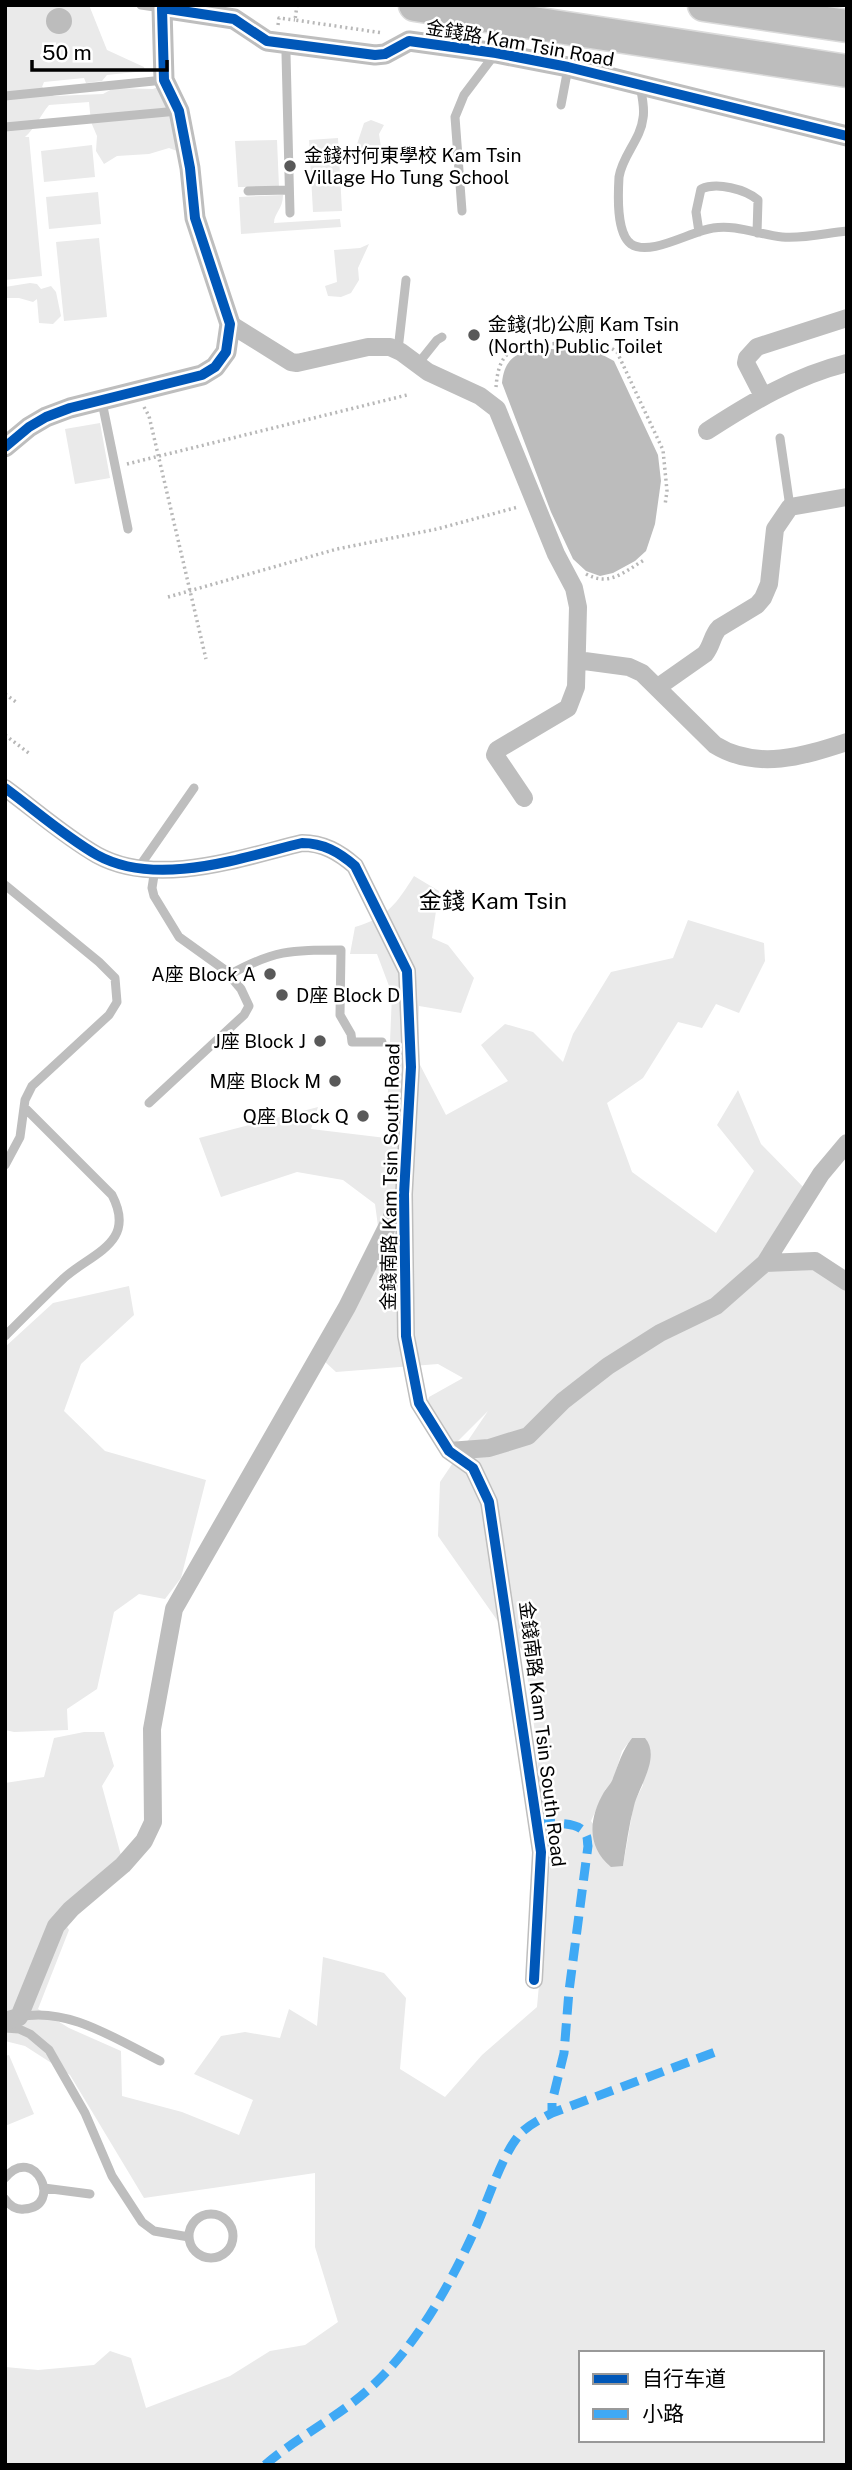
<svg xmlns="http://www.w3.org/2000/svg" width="852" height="2470" viewBox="0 0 852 2470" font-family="'Public Sans','Noto Sans SC',sans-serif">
<rect width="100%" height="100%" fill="#fff"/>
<path fill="#eaeaea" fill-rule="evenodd" d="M5,5h84l18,45 37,17 1,4 -38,4 -5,6 -16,2 -2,-5 -40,4 -2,5 12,9 49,-2 11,-6 39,1 5,-2 22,56v9l-11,-4 -20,6 -32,2 -13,8 -8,-13 1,-15 -6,-14 -2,-20 -40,3c-9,11 -13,22 -24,32h4l13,139 -37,4z
M371,120l13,5 -5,9 3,20 -17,4 -10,-8 9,-27z
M338,138l4,73 -29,1 -4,-72z
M277,140l2,47h-41l-3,-46z
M92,145l3,32 -51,5 -3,-31z
M98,192l3,32 -52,5 -3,-32z
M283,195c0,14 -9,18 -9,28l66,-4 1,8 -100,7 -2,-37z
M99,238l8,79 -43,4 -8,-79z
M369,244l-11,24 1,12 -8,13 -10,4 -13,-1 -3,-10 12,-4 -3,-32 26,-2z
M30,283l7,1 4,5 10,-3 5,6 5,24 -8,8 -14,-1 -2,-24 -4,3 -14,-4h-14v-11z
M100,423l10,55 -35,6 -10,-55z
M414,876l25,15 -7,47 16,7 26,33 -13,35 -42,-7 -1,55 28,54 62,-34 -27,-36 24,-21 28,8 30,30 10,-28 38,-62 62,-14 15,-38 76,23 1,18 -26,52 -23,-9 -14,24 -24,-6 -35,56 -36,25 25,69 84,61 38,-62 -37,-46 21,-35 23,54 48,49 -44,70 68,9 14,22v1171h-842v-98l33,3 56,-5 16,-14 21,7 15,50 84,-32 40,-25 35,-6 33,-23 -23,-75v-74l-171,25 -74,-123 -45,-29 -20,-5v-258l39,-6 10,-39 30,-6h20l10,34 -12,20 20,73 -65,53 12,18 -31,79 31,19 52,23 1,45 60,16 57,23 14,-35 -59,-26 27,-38 24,-4 35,6 9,-29 28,17 6,-69 61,16 22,25 -6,71 45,28 37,-42 55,-48 13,-145 -9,-59 -6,-70 -11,-81 -27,-32 -59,-84 2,-54 48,-71 -33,33 -30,-35 4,-12 34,-19 -25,-14 -102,8 -13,-12 57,-119 -5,-37 -32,-24 -46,-8 -76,25 -22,-59 119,-31 -7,22 75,9 6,-144 -15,-40h-27l5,-27c32,-9 42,-24 59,-51zM632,1738l11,47 -9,18 -11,63 -32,-45 14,-31 8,-9 9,-30zM581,2353h241v87h-241z
M129,1286l5,29 -53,49 -17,47 41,40 101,29 -25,98 -16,21 -26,-5 -25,18 -17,77 -30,20 1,21 -54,2 -9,-2v-383l48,-44z
M9,2055l25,59 -29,12v-70z"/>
<path fill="#bcbcbc" d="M46 21a13 13 0 1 1 26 0a13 13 0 1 1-26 0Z
M552,349l47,4 15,8 44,94 3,26 -6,43 -9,27 -11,10 -22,12 -13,3 -14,-5 -13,-12 -22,-47 -49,-129c3,-32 23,-32 50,-34z
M632,1738h13c16,19 -6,48 -11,68 -5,19 -8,40 -11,60l-12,1c-25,-21 -22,-49 -7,-75 3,-5 8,-9 9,-14 6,-15 9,-27 19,-40z"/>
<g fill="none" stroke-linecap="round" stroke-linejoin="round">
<defs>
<path id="motorway" d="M415,5l432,66
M704,5l143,21"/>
</defs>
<use href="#motorway" stroke="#dbdbdb" stroke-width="35"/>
<path stroke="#b8b8b8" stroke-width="3.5" stroke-dasharray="2 3.5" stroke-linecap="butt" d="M297,5l-2,15 88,13
M278,25l1,-7 16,2
M496,387c1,-12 3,-27 14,-35 14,-10 81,-11 97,-6 4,2 7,4 10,6l46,98 4,41 -2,14
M144,407l5,9 57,243
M127,464l280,-69
M586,574c23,13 38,-2 58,-14
M168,597l169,-48 100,-20 81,-22
M5,694l11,8
M5,735l25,19"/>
<path stroke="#bebebe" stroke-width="9" d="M141,5l21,3
M289,44l-3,10 4,159
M640,86c2,10 5,22 3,32 -2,21 -21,38 -24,59 -1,17 -3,56 12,67 19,13 60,-13 82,-16 23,-4 47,7 69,9 22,2 44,-4 65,-6
M5,96l159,-16
M561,105l7,-37
M5,127l173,-16
M248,191l41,-1
M462,211l-7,-94 9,-22 31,-41
M699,232l-3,-20 5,-23c16,-7 44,0 57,11l-1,33
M398,350l8,-70
M417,365l20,-25 5,-3
M102,402l26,127
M780,438l10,69
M139,867l55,-79
M5,885l94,77 16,16 2,24 -8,13 -77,71 -7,14 -5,37 -15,28
M229,975c45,-25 61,-25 112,-25l-1,65 11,19 1,8h30
M149,1103l95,-88 5,-9 -8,-17 -16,-19 -46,-33 -25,-41 -2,-8 3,-19
M5,1336c20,-20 39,-39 59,-58 28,-25 73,-35 48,-83l-87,-87
M19,2017c49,-11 98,23 141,44
M5,2028l14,1 11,5 19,16 36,63 27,63 30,46 12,9 35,6
M5,2178c29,-36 60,29 19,31 -8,1 -14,-3 -19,-10
M44,2188l46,6
M189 2236a22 22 0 1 1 44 0a22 22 0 1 1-44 0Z"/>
<path stroke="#bebebe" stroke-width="18" d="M230,324l61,38 6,1 71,-16h22l11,5 27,20 52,24 17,13 59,145 18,34 4,19 -2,80 -8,21 -71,42 -2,5 29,43
M763,396l-17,-33 1,-5 10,-11 90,-29
M707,431c45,-29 88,-55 140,-68
M577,660l52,7 13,6 73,72c42,26 89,11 132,-3
M658,687l47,-33c7,-8 7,-19 14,-26l38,-23 6,-7 6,-14 6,-55 15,-22 57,-10
M5,788c30,22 59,48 92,67 60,33 143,3 205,-12 21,0 37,9 53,23l52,105 4,96 -7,127 2,142 13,67 30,48 24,17 16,34 52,350 -7,128
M765,1263l56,-89 26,-31
M449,1451l40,-3 39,-12 35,-35 45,-35 52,-33 56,-27 49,-43 50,-2 32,21
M5,2021l14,-4 37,-91 15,-17 52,-44 21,-24 9,-19 -1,-93 22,-120 173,-302 55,-110"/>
<path stroke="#bebebe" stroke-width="21" d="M5,447l24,-20 17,-10 24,-9 132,-33 13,-8 11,-15 4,-28 -35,-106 -5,-50 -11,-57 -15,-31 -2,-72 72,11 33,22 108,14 10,-1 24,-13 87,12 72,14 279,69"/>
<use href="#motorway" stroke="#bdbdbd" stroke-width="32"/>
<path stroke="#3fa9f5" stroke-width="9" stroke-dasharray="18 9" stroke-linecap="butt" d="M537,1823c13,1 43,-3 49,12 2,3 1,7 2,11l-19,145 -5,62 -12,49v11
M265,2465c32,-28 72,-47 104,-76 48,-43 82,-106 108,-164 11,-25 26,-73 44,-92 9,-9 20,-14 31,-20l166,-62"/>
<defs>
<path id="cycleway" d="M5,447l24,-20 17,-10 24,-9 132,-33 13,-8 11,-15 4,-28 -35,-106 -5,-50 -11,-57 -15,-31 -2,-72 72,11 33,22 108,14 10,-1 24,-13 87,12 72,14 279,69
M5,788c30,22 59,48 92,67 60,33 143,3 205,-12 21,0 37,9 53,23l52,105 4,96 -7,127 2,142 13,67 30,48 24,17 16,34 52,350 -7,128"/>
</defs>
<use href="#cycleway" stroke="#fff" stroke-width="15"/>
<use href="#cycleway" stroke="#0057b8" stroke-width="10"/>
</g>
<g fill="#595959" stroke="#fff" stroke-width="2.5">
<circle cx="290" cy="166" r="7"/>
<circle cx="474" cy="335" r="7"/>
<circle cx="270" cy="974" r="7"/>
<circle cx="282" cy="995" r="7"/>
<circle cx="320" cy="1041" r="7"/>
<circle cx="335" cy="1081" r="7"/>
<circle cx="363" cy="1116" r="7"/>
</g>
<g text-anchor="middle" stroke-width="5" stroke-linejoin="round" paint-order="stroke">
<g font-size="19" fill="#000" stroke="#fff">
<text transform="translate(520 43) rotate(10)" y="7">金錢路 Kam Tsin Road</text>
<text transform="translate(390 1177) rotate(-89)" y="7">金錢南路 Kam Tsin South Road</text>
<text transform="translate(543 1734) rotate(83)" y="7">金錢南路 Kam Tsin South Road</text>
</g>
<g font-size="19" fill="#000" stroke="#fff" text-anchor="end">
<text x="304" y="162" text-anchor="start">金錢村何東學校 Kam Tsin<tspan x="304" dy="22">Village Ho Tung School</tspan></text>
<text x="488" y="331" text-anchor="start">金錢(北)公廁 Kam Tsin<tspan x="488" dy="22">(North) Public Toilet</tspan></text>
<text x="256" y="981">A座 Block A</text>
<text x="296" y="1002" text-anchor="start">D座 Block D</text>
<text x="306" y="1048">J座 Block J</text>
<text x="321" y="1088">M座 Block M</text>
<text x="349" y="1123">Q座 Block Q</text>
</g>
<g font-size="23" fill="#000" stroke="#fff">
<text x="493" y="909">金錢 Kam Tsin</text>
</g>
</g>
<rect width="852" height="2470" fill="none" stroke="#000000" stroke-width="14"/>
<rect x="579" y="2351" width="245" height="91" fill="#ffffff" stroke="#999999" stroke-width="2"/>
<rect x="593" y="2374" width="35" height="10" fill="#0057b8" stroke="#999999" stroke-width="2"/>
<text x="642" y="2386" font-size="21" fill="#000000">自行车道</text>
<rect x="593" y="2409" width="35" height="10" fill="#3fa9f5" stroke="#999999" stroke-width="2"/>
<text x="642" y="2421" font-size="21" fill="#000000">小路</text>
<path d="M32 60v10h135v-10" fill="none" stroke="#000000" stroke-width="3.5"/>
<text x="42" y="60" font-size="21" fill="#000000" stroke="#ffffff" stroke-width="5" paint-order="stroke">50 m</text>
</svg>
